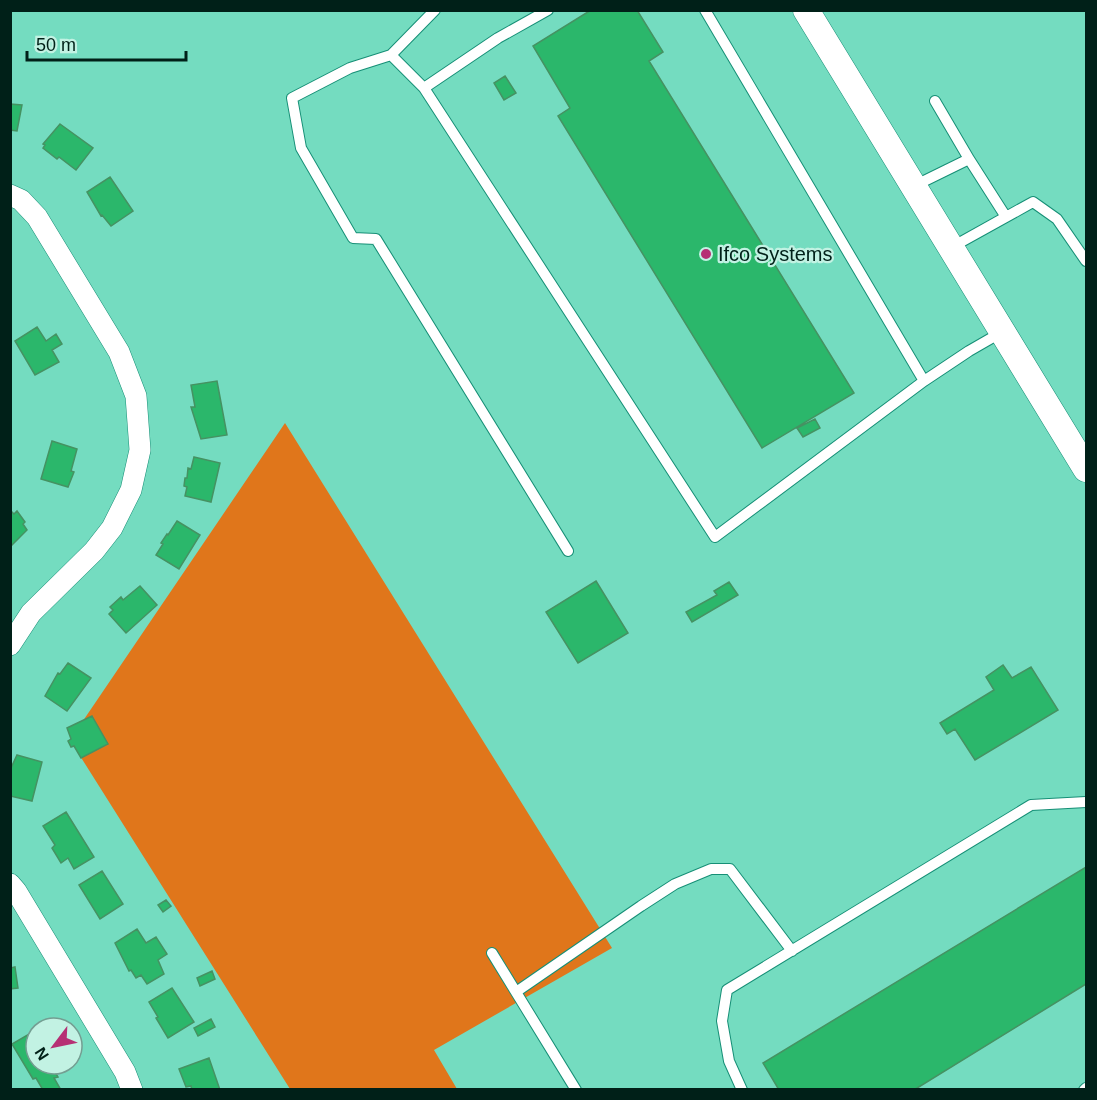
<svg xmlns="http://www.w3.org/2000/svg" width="1097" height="1100" viewBox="0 0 1097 1100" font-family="Arial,sans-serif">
<rect width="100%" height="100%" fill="#74dcc0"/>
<path fill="#e0761b" d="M285,423l327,525 -178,102 23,39h-167l-220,-349z"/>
<path fill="#2bb76b" stroke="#459262" stroke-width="1.5" d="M591,10h46l26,42 -14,9 205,332 -92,55 -204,-332 12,-8 -37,-62z
M505,76l11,17 -12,7 -10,-17z
M10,104l12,1 -5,26 -7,-1z
M60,124l33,24 -17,22 -17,-13 -2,2 -14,-11 2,-3 -2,-1z
M110,177l23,34 -22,15 -9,-11 -1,1 -14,-24z
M37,327l9,14 10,-7 6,10 -10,6 7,12 -24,13 -20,-34z
M217,381l10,54 -26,4 -10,-32h4l-4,-22z
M815,419l5,9 -17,9 -6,-9z
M52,441l25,8 -6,22 3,1 -6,15 -27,-8z
M194,457l26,6 -9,39 -26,-6 2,-9 -3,-1 1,-8h2l1,-10 3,1z
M10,510l4,4 3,-3 8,11 -2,2 4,6 -16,16z
M177,521l23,14 -21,34 -23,-14 7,-11 -2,-1 6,-9 1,1z
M596,581l32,52 -50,30 -32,-51z
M729,582l9,13 -46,27 -6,-10 31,-17 -3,-4z
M140,586l17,19 -31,28 -17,-19 4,-4 -3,-3 11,-10 2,3z
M68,663l23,15 -24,33 -22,-15 13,-23 2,1z
M1003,665l9,13 19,-11 27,43 -83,50 -20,-31 -8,5 -7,-11 54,-33 -8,-13z
M92,716l16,28 -27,14 -7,-12 -3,1 -3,-6 3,-2 -4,-11z
M17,755l25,7 -10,39 -22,-5v-26z
M66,812l28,45 -20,12 -6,-11 -7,5 -9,-15 3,-3 -12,-19z
M1086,867v117l-172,106h-135l-16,-27z
M102,871l21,33 -23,15 -21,-34z
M166,900l5,6 -8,6 -5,-7z
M137,929l9,14 10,-6 11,17 -9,6 6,14 -17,10 -6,-9 -5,3 -5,-8 -2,1 -14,-28z
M15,967l3,21 -8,1v-21z
M212,971l3,8 -15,7 -3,-8z
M172,988l22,34 -26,16 -12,-20 2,-1 -9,-15z
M211,1019l4,8 -17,9 -4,-8z
M36,1030v34h20l-4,3 6,10 -4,1 7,12h-18l-7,-12 -3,1 -21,-35z
M209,1058l11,32h-28l-1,-4 -5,1 -7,-18z"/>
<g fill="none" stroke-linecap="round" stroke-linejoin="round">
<defs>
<path id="service" d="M548,10l-50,28 -74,50 291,449 209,-156 45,-30 33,-19
M705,10l219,371
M391,55l44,-45
M424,88l-33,-33 -41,13 -58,30 9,50 52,90 23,1 192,312
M969,159l37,58
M914,186l55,-27 -34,-58
M952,247l81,-45 24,17 29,42
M492,953l84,137
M516,992l125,-86 34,-22 36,-15h19l62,82
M742,1090l-13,-29 -7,-40 5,-31 304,-185 55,-3
M1084,1090l2,-2"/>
<path id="minor" d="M10,195l11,5 16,17 82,135 17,44 4,54 -9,40 -19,38 -18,23 -63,62 -21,32
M10,884l6,7 109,181 7,18"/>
<path id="tertiary" d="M806,10l280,459"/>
</defs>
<use href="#service" stroke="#168f76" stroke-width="12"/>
<use href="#minor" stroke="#168f76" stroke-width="22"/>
<use href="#tertiary" stroke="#168f76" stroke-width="27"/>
<use href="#service" stroke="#fff" stroke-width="10"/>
<use href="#minor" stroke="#fff" stroke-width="21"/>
<use href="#tertiary" stroke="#fff" stroke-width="26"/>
</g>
<circle fill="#b63074" stroke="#c2f2e3" stroke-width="2" cx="706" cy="254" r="6"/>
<g text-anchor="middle" stroke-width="4.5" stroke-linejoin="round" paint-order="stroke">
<g font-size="20" fill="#002018" stroke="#c2f2e3" text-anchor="start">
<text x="718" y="261">Ifco Systems</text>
</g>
</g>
<rect width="1097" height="1100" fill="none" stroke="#002018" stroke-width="24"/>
<g transform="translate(54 1046) rotate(238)"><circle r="28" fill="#c2f2e3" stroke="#749e92" stroke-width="1.5"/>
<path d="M0-4.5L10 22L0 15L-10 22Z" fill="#b63074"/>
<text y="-9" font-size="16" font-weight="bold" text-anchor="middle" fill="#002018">N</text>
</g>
<path d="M27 51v9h159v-9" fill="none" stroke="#002018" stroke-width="3"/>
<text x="36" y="51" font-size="18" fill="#002018" stroke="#c2f2e3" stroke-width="4.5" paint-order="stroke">50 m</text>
</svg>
